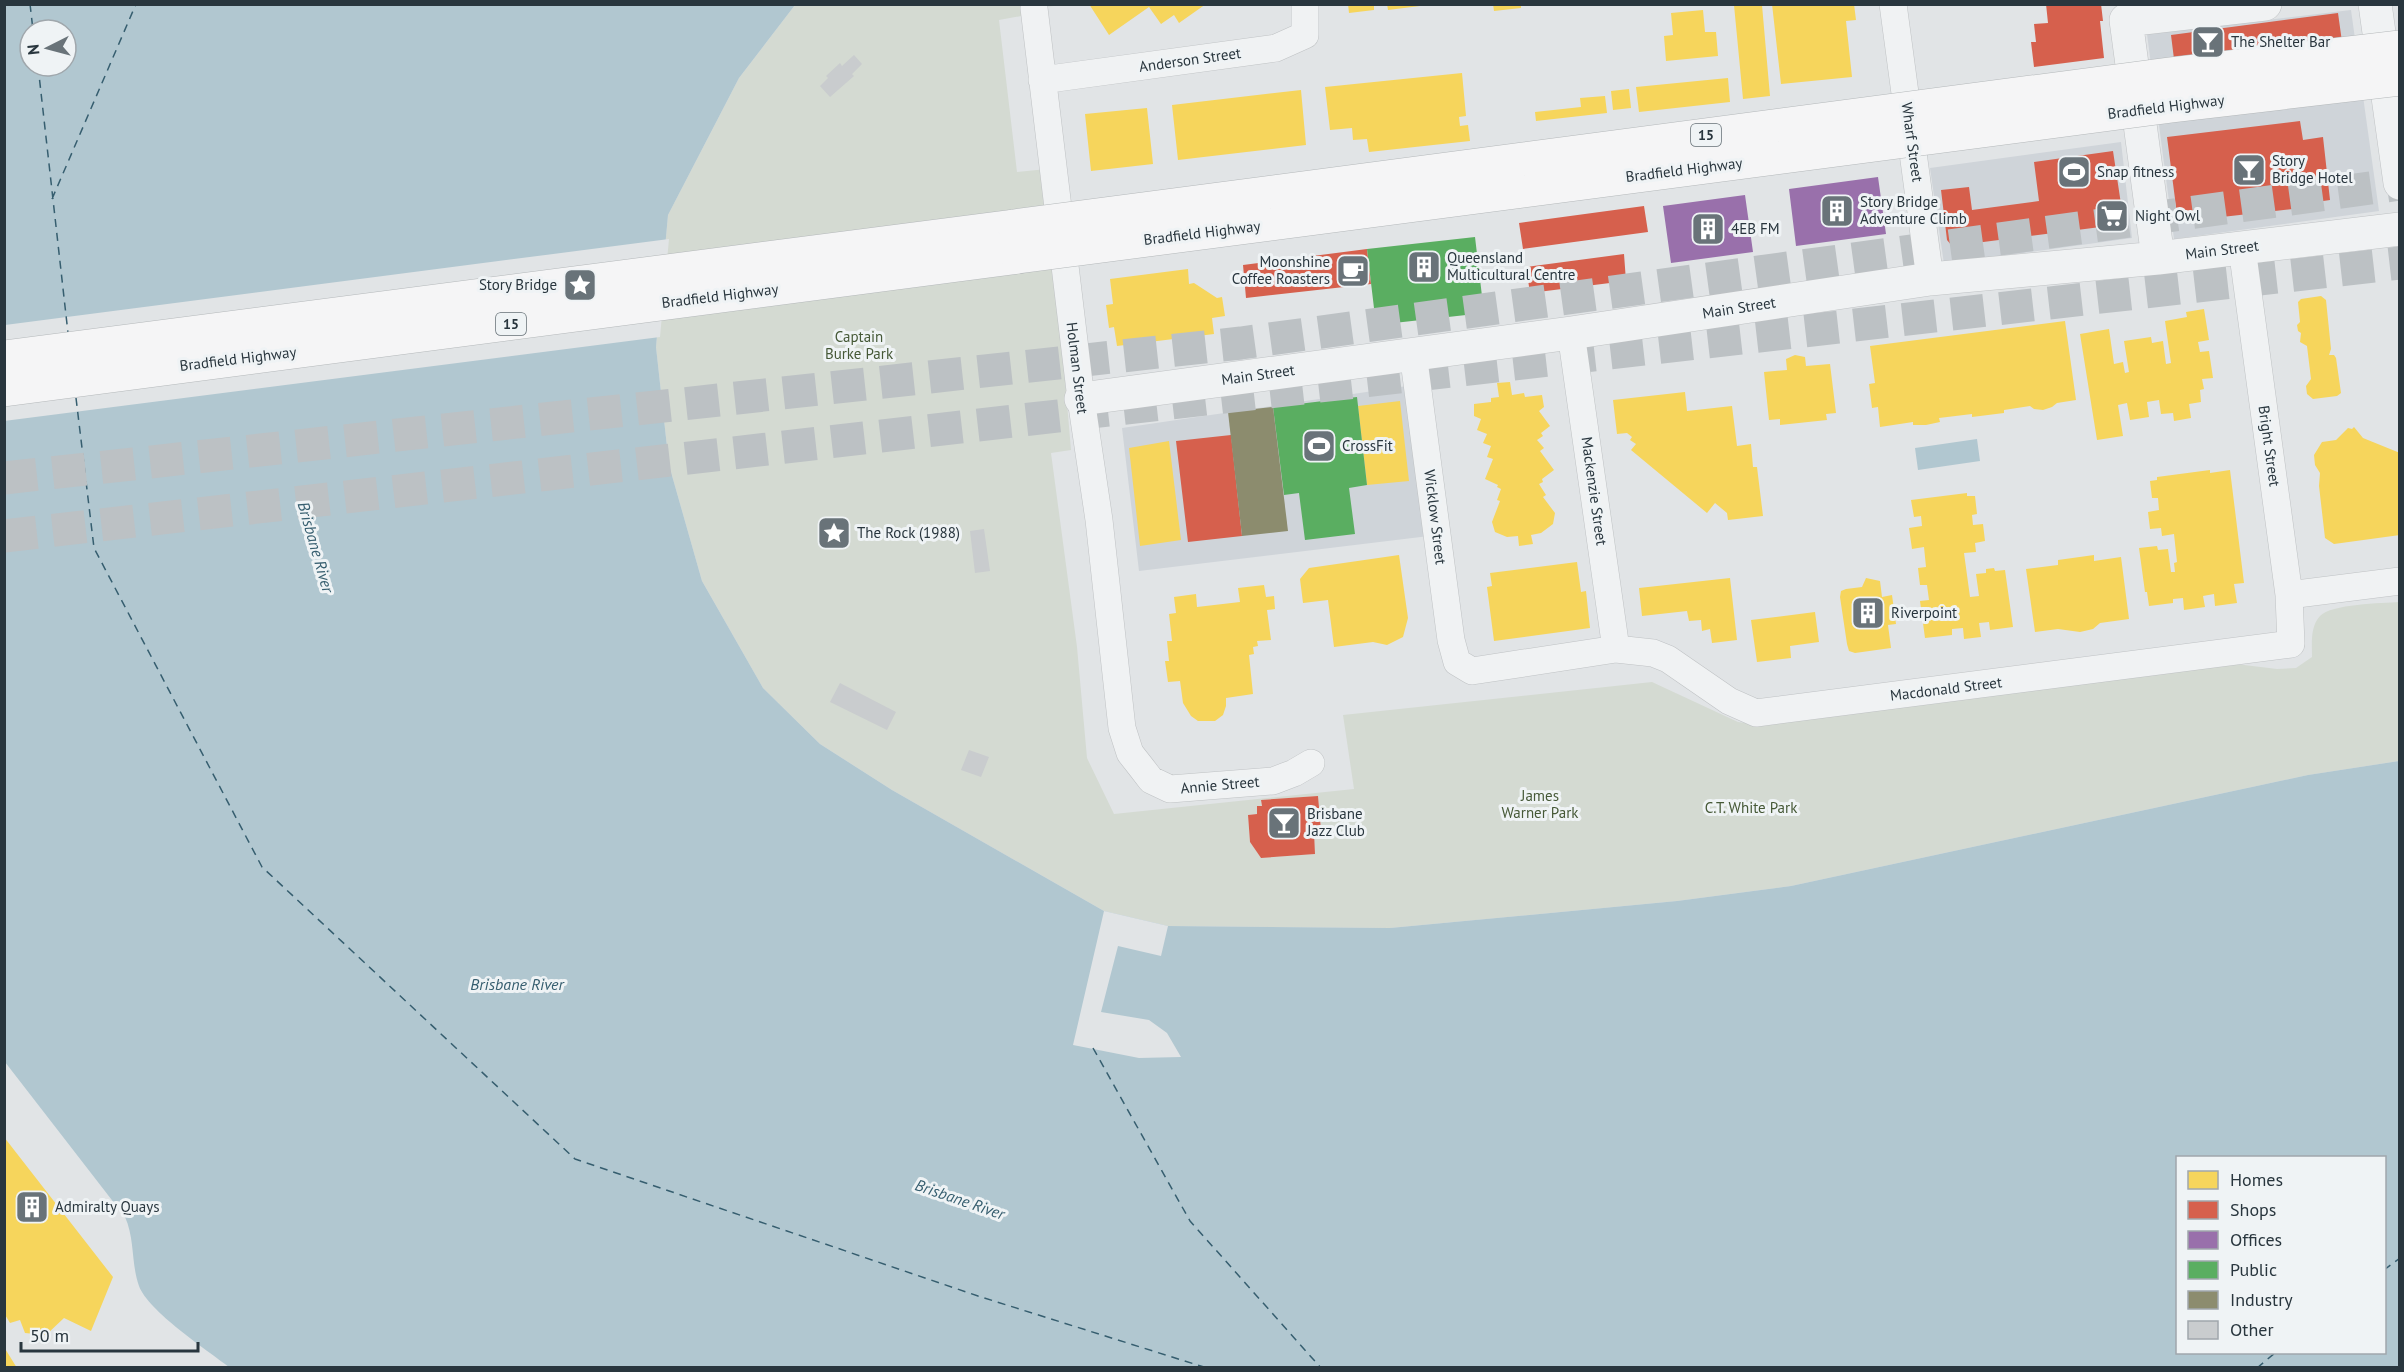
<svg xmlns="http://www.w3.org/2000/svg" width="2404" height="1372" viewBox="0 0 2404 1372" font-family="'PT Sans',sans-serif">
<rect width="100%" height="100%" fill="#e1e4e6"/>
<path fill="#cfd4d9" d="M2351,10l28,201 -205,28 -27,-205z
M2121,142l11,96 -188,26 -14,-96z
M1407,386l22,150 -290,35 -17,-143z"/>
<path fill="#d4dad2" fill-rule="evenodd" d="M795,5h259v1l-20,2 -7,7 -28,5 18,152 30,-3 24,281 -20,3 26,194 10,111 27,56 240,-25 -11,-74 309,-33 86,40 22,3 476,-61 41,5 19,-1 16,-11c0,-14 -2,-30 8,-41 11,-12 62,-13 79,-14v159l-91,14 -517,111 -114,15 -287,27 -222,-2 -64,-15 -212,-121 -72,-46 -57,-56 -61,-107 -33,-116 -13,-118 12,-132 71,-137zM1318,796l3,34 -7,1 1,23 -54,4 -11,-16 -2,-27 9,-1v-8h5l-1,-6z"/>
<path fill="#b1c7d0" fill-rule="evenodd" d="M5,5h790l-56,73 -71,137 -12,132 13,118 33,116 61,107 57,56 72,46 212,121 64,15 222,2 287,-27 114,-15 517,-111 91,-14v606h-2170c-22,-17 -81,-56 -90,-81 -8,-22 -4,-47 -14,-69l-120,-155zM30,30h36v36h-36zM2178,1158h206v194h-206z
M1977,439l3,22 -62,9 -3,-22z"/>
<path fill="#e1e4e6" d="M669,239l-9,98 -656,84 1,-96z
M1104,911l64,15 -7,30 -43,-10 -17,66 48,8 18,13 14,24 -42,1 -66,-13z"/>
<path fill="#f6d55c" d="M1089,4h117l-27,19 -5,-8 -13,9 -12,-17 -40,28z
M1348,4h26v6l-25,3z
M1387,4h33v2l-32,4z
M1493,4h28v4l-27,3z
M1772,4h82l2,16 -10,1 6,56 -71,7z
M1734,5h28l8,91 -27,3z
M1703,10l2,22h11l2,24 -52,5 -2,-25 9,-1 -2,-22z
M1462,73l4,43 -7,1 1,9 8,-1 2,16 -101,11 -2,-13 -14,1 -1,-12 -22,2 -5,-43z
M1728,78l2,24 -91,10 -3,-25z
M1629,89l2,19 -18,2 -2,-19z
M1301,90l5,55 -128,15 -6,-55z
M1605,96l2,17 -71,8 -1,-9 46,-5 -1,-9z
M1147,108l6,56 -62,7 -6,-57z
M1188,269l1,15 5,-1 23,15 5,-1 3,19 -13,2 2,16 -97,12 -3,-19 -5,1 -3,-23 7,-1 -3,-25z
M2321,296l5,4 5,49 -2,6h5l2,3 5,35 -4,3 -24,3 -6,-5 -1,-8 5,-7 -4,-33 -7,-4 1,-9 -3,-2 -1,-6 3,-3 -2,-20 3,-3z
M2204,309l5,31 -11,2 2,10 9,-1 4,27 -11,1 2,10 -4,1 1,12 -12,2 2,14 -17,3 -1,-8 -12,1 -2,-14 -12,2 2,15 -19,3 -3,-17 -9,2 5,31 -26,4 -17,-106 29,-5 5,35 9,-2 2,11 4,-1 -5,-31 27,-4 1,6 11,-2 3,23 5,-1 -6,-42 22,-4 -1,-5z
M2065,321l11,79 -19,3 -5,4 -9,3 -9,-1 -4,-3 -26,4v3l-32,4v-3l-33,4 1,4 -14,3h-13v-3l-33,5 -2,-20 -6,1 -3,-24 6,-1 -5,-37z
M1795,355l10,2 1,9 24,-2 6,49 -10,1 1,6 -47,5v-6l-11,1 -5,-48 23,-2 -1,-11z
M1510,382l2,13 12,-2 1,4 17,-2 2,12 -5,4 11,15 -9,7 2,3 -6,4 7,8 -4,3 14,19 -12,9 1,3 -4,2 7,11 -3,2 12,16 -2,11 -12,9 -10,2 2,9 -14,2 -1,-10 -11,1 -12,-5 -3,-10 8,-21 -3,-1 4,-11 -4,-2 1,-2 -13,-6 8,-20 -6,-2 4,-11 -8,-3 4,-9 -10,-4 4,-11 -7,-3v-12l17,-2v-4l8,-1 -2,-14z
M1685,392l2,19 45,-5 5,40 14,-2 2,23h4l6,49 -35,4 -1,-7 -12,-10 -8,10 -76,-63 5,-6 -6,-4 2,-3 -5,-4 -10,1 -4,-34z
M1400,401l9,80 -42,4 -9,-79z
M2354,427l9,11 37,15v82l-66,9 -9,-6 -6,-52 1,-13 -5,-8 -1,-10 8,-13 14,-2 12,-12 4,1z
M1169,441l12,99 -41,6 -11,-98z
M2210,470v3l20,-3 14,113 -10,1 3,19 -22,3 -1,-12 -11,2 2,11 -21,3 -1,-12 -10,1v4l-24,3 -2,-14h-2l-6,-44 18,-2 1,4 10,-1 3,23h4l-1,-9 3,-1 -3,-28 -12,2 -1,-8 -11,1 -2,-17 11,-2 -1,-12h-6l-2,-17 7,-1v-3z
M1967,493v3h8l2,18 -5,1 1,10 10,-1 2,17 -10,2 1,9 -12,1 6,44 9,-1 -3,-22 10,-1v-4l8,-1 1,3 10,-1 8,57 -23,3 -1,-8 -10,1 2,14 -17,2 -1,-11 -11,1v6l-27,3 -5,-37 9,-1 -2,-15h-7l-2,-17 8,-1 -2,-20 -12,2 -3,-21 13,-2 -1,-10 -7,1 -3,-17z
M1399,555l9,63 -5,19 -16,8 -14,-3 -39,5 -6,-47 -25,3 -3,-24 9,-11z
M2094,555v6l27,-4 8,62 -29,4 -7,6 -13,3 -22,-3 -23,3 -9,-63 32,-4v-5z
M1577,562l4,30 5,-1 4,37 -96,13 -7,-54 5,-1 -2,-13z
M1730,578l7,62 -25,3 -2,-14 -8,2 -1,-11 -12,1 -2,-10 -45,5 -3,-28z
M1866,578l14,3 2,16 10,-2 4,29 -8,1 3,23 -36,5 -6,-2 -2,-7 -7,-47 1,-6 5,-2 16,-2z
M1264,585l2,12 8,-1 1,13 -8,1 4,30 -14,1 1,5 -5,1 1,7 -5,1 4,39 -27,4v8l-3,9 -8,6h-17l-7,-5 -8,-13 -3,-22 -12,1 -3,-21h4l-2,-20h5l-3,-27 7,-1 -2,-16 22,-3 1,13 43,-5 -2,-14z
M1815,612l4,30 -29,4 1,12 -34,4 -6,-42z
M4,1137l109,140 -22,54 -27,-13 -18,17 -21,-2 -5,-13 -10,3 -6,-10z
M4,1347l13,21h-13z"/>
<path fill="#d6604d" d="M2046,4h55l2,17h-3l4,37 -70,9 -3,-25h5l-2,-18 14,-1z
M2338,13l11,79 -168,23 -10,-80z
M2300,121l3,19 20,-3 7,63 -20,3 1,4 -133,15 -11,-85z
M2113,151l11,73 -172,22 -5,-6 -6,-50 28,-3 3,23 67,-9 -5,-39z
M1644,206l4,26 -125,17 -4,-26z
M1367,249l4,35 -125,14 -3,-33z
M1624,254l2,27 -96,12 -4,-26z
M1231,435l11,101 -54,6 -12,-101z
M1318,796l3,34 -7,1 1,23 -54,4 -11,-16 -2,-27 9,-1v-8h5l-1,-6z"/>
<path fill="#9970ab" d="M1878,177l8,57 -90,12 -7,-57z
M1745,195l8,57 -82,11 -8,-57z"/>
<path fill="#5aae61" d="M1475,237l9,76 -108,12 -9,-76z
M1357,397l10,88 -18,3 6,46 -50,6 -6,-47 -15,2 -11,-88z"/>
<path fill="#8c8c6e" d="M1273,407l15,124 -46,5 -14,-124z"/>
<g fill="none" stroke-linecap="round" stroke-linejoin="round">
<path stroke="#365e6f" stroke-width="1.5" stroke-dasharray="8 6" stroke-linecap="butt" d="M30,4l3,26
M38,66l30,267
M52,199l84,-195
M76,398l18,150 168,319 313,292 403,137 229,72
M1093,1048l97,173 131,147
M2384,1270l16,-12
M2257,1368l19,-16"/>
</g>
<path fill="#c9ccce" d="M854,55l8,9 -10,10 2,2 -24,21 -10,-11 8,-8 -2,-2 14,-13 2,3z
M984,529l6,42 -15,2 -5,-42z
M840,683l56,29 -9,18 -57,-28z
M969,750l20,7 -8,20 -20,-7z"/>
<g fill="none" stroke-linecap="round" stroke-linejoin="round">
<path stroke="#bcc1c4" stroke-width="33" stroke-dasharray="33 16" stroke-linecap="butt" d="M4,478l1237,-135 1159,-159
M4,536l2396,-273"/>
<defs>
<path id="minor" d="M1893,4l37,275
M1034,8l47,391 18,121 23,208 8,25 11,14 10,13 19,9 103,-8 21,-8 17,-10
M1042,80l234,-32 29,-13v-31
M1571,333l45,316
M1413,353l38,287 6,22 15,9 144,-22 37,4 15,6 61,42 27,12 535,-69 -2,-49 -47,-347
M2289,595l111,-14"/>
<path id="tertiary" d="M2375,4l25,179
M2158,258l-32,-238 139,-16
M1081,399l490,-66 359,-54 228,-21 242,-29"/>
<path id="trunk" d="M4,357l1010,-131
M4,390l1014,-133"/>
</defs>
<use href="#minor" stroke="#bfc2c4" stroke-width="28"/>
<use href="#tertiary" stroke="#bfc2c4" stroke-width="34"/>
<use href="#trunk" stroke="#b4b8ba" stroke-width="34"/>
<use href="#minor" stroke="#f0f2f3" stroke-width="27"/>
<use href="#tertiary" stroke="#f0f2f3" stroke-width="33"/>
<use href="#trunk" stroke="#f5f5f6" stroke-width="33"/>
<defs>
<path id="trunk-bridge" d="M1014,226l1155,-152 231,-27
M1018,257l1154,-151 228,-27"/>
</defs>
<use href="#trunk-bridge" stroke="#b4b8ba" stroke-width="34" stroke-linecap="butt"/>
<use href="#trunk-bridge" stroke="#f5f5f6" stroke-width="33"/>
</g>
<defs>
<symbol id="bar-square" viewBox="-11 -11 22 22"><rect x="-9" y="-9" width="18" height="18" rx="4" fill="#697379" stroke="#eff3f5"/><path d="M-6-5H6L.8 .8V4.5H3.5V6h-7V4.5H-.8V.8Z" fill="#fff"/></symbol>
<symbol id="stadium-square" viewBox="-11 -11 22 22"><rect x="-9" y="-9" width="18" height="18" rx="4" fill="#697379" stroke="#eff3f5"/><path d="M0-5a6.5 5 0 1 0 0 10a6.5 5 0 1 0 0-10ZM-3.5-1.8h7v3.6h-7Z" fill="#fff"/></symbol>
<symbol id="building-square" viewBox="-11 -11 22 22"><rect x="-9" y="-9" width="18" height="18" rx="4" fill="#697379" stroke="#eff3f5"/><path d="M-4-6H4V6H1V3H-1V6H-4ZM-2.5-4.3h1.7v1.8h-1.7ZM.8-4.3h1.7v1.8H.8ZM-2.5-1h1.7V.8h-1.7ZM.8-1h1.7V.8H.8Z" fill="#fff"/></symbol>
<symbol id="supermarket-square" viewBox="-11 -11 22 22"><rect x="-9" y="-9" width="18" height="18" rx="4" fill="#697379" stroke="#eff3f5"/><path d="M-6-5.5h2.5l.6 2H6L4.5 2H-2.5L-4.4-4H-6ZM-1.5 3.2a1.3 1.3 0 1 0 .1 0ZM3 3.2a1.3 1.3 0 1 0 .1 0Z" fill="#fff"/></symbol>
<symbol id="cafe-square" viewBox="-11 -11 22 22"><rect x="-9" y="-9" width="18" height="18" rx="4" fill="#697379" stroke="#eff3f5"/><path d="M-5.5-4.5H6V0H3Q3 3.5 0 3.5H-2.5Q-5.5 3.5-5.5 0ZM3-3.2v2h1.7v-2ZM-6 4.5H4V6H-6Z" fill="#fff"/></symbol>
<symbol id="sight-square" viewBox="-11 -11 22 22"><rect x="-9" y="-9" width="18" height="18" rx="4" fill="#697379" stroke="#eff3f5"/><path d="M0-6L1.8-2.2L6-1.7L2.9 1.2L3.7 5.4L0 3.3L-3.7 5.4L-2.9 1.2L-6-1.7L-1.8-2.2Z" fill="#fff"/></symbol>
</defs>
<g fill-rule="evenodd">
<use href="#bar-square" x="2189" y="23" width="38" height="38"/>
<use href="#bar-square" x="2230" y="151" width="38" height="38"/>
<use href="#stadium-square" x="2055" y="153" width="38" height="38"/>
<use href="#building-square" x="1818" y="192" width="38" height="38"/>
<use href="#supermarket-square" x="2093" y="197" width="38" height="38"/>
<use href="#building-square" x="1689" y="210" width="38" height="38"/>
<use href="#building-square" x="1405" y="248" width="38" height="38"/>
<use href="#cafe-square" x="1334" y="252" width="38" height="38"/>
<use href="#sight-square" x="561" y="266" width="38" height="38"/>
<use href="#stadium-square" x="1300" y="427" width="38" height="38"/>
<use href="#sight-square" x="815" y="514" width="38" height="38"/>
<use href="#building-square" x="1849" y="594" width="38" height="38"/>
<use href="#bar-square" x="1265" y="804" width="38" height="38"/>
<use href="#building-square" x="13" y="1188" width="38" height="38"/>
</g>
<g text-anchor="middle" stroke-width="6" stroke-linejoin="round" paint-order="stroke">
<g fill="#eff3f5" stroke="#646f75" stroke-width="1.5">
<rect x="1691" y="124" width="30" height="22" rx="4.5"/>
<rect x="496" y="313" width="30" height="22" rx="4.5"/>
</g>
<g font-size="14" font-weight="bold" fill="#29363e">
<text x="1706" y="140">15</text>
<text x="511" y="329">15</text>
</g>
<g font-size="15" fill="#29363e" stroke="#eff3f5" text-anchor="start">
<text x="2231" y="47">The Shelter Bar</text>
<text x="2272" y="166">Story<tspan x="2272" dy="17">Bridge Hotel</tspan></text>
<text x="2097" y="177">Snap fitness</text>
<text x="1860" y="207">Story Bridge<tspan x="1860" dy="17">Adventure Climb</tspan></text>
<text x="2135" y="221">Night Owl</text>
<text x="1731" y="234">4EB FM</text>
<text x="1447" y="263">Queensland<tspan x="1447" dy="17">Multicultural Centre</tspan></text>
<text x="1330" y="267" text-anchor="end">Moonshine<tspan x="1330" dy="17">Coffee Roasters</tspan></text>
<text x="557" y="290" text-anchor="end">Story Bridge</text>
<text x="1342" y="451">CrossFit</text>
<text x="857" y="538">The Rock (1988)</text>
<text x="1891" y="618">Riverpoint</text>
<text x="1307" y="819">Brisbane<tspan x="1307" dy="17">Jazz Club</tspan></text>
<text x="55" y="1212">Admiralty Quays</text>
</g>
<g font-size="15" fill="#29363e" stroke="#eff3f5">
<text transform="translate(1190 60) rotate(-8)" y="5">Anderson Street</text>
<text transform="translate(2166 107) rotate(-7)" y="5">Bradfield Highway</text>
<text transform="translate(1912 142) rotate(82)" y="5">Wharf Street</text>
<text transform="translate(1684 170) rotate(-7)" y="5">Bradfield Highway</text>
<text transform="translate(1202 233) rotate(-7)" y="5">Bradfield Highway</text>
<text transform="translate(2222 250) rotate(-7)" y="5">Main Street</text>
<text transform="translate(720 296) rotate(-7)" y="5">Bradfield Highway</text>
<text transform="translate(1739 308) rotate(-9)" y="5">Main Street</text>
<text transform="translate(238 359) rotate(-7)" y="5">Bradfield Highway</text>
<text transform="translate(1077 368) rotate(83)" y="5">Holman Street</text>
<text transform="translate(1258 375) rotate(-8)" y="5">Main Street</text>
<text transform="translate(2269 446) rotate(82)" y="5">Bright Street</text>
<text transform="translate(1594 491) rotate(82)" y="5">Mackenzie Street</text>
<text transform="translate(1435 517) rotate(83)" y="5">Wicklow Street</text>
<text transform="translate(1946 689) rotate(-7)" y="5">Macdonald Street</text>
<text transform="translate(1220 785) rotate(-5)" y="5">Annie Street</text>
</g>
<g font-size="15" fill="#465937" stroke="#eff3f5">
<text x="859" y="342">Captain<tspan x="859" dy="17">Burke Park</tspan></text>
<text x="1540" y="801">James<tspan x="1540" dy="17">Warner Park</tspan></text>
<text x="1751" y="813">C.T. White Park</text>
</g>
<g font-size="16" font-style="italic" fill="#365e6f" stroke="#eff3f5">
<text transform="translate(316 547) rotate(74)" y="6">Brisbane River</text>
<text x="517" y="990">Brisbane River</text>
<text transform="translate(960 1199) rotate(19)" y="6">Brisbane River</text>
</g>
</g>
<rect width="2404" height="1372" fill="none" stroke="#29363e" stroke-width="12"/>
<rect x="2176" y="1156" width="210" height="198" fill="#eff3f5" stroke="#a0a7ac" stroke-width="1.5"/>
<rect x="2188" y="1171" width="30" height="18" fill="#f6d55c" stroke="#a0a7ac" stroke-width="1.5"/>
<text x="2230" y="1186" font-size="18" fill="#29363e">Homes</text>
<rect x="2188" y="1201" width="30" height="18" fill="#d6604d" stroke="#a0a7ac" stroke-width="1.5"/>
<text x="2230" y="1216" font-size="18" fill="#29363e">Shops</text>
<rect x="2188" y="1231" width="30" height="18" fill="#9970ab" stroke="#a0a7ac" stroke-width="1.5"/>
<text x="2230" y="1246" font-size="18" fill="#29363e">Offices</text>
<rect x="2188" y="1261" width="30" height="18" fill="#5aae61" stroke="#a0a7ac" stroke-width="1.5"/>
<text x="2230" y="1276" font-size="18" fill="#29363e">Public</text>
<rect x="2188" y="1291" width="30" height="18" fill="#8c8c6e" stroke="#a0a7ac" stroke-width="1.5"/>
<text x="2230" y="1306" font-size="18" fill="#29363e">Industry</text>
<rect x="2188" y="1321" width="30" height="18" fill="#c9ccce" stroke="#a0a7ac" stroke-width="1.5"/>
<text x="2230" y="1336" font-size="18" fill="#29363e">Other</text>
<g transform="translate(48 48) rotate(264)"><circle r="28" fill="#eff3f5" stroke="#a0a7ac" stroke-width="1.5"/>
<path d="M0-4.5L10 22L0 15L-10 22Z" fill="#697379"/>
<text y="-9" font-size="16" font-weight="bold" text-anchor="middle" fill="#29363e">N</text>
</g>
<path d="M21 1342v9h177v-9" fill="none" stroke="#29363e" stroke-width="3"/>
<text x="30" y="1342" font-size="18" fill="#29363e" stroke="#eff3f5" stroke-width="4.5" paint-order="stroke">50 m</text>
</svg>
